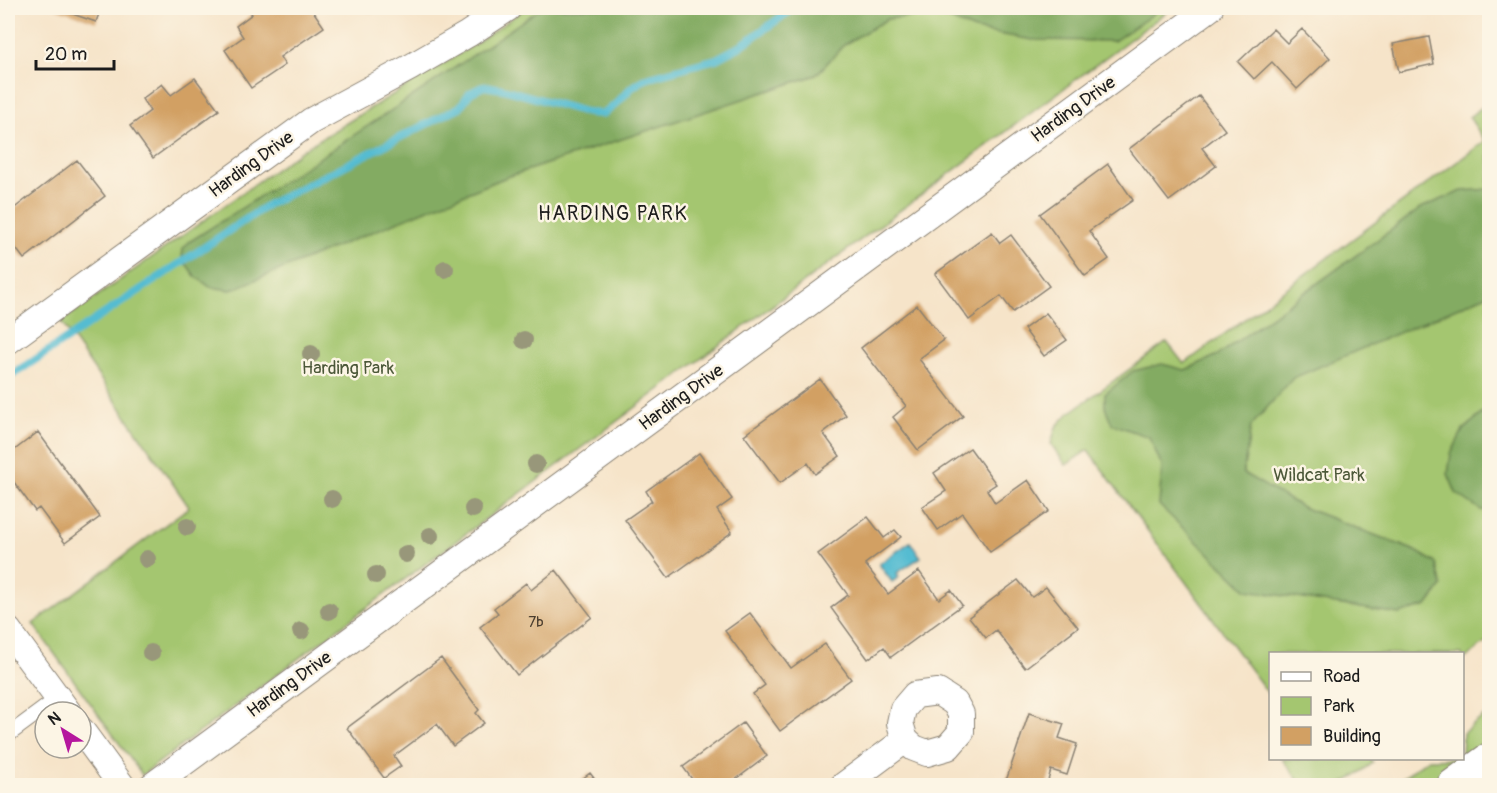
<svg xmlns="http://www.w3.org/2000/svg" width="1497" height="793" viewBox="0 0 1497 793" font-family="Pangolin,sans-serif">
<rect width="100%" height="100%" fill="#fcf5e5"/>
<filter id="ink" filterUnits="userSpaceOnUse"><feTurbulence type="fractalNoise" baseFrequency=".0167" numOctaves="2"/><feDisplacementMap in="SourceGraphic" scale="12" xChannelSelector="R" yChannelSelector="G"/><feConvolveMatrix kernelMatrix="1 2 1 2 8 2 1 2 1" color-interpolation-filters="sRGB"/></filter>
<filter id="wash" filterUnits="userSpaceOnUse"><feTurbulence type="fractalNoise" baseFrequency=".008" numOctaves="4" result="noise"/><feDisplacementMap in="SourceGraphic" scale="24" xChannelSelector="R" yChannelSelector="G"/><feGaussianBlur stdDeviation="1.35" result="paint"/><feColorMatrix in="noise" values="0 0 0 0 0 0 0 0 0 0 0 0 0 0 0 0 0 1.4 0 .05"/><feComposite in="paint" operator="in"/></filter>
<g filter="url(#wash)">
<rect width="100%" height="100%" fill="#f6e4c9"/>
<path fill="#a4c670" stroke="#607146" stroke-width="1.5" d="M526,8h646l-1030,767 -109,-151 156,-117 -128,-185 243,-173 168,-103z
M1489,102v538l-26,20 -1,-6h-192v42l-182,-246 -22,15 -15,-21 5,-17 12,-13 99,-72 17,22 301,-223 -16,-24z
M1489,712v29l-60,44 -37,1 36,-27 34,-1 1,-25z
M1370,758l3,5 -24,17 -11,5 -33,1 -7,-6 -16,-21z"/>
<path fill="#83ab62" stroke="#50643f" stroke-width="1.5" d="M541,8h621l-48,33 -81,-1 -58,-10 -39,-16 -49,5 -42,25 -29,31 -312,103 -273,112 -21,-3 -15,-11 -13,-18 1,-9 6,-7c119,-76 237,-153 352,-234z
M1489,189v105l-196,84 -42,48 -8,47 59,34 114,44 20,12 6,23 -15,20 -28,8 -152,-24 -88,-85 3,-39 -13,-29 -37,-13 -7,-17v-13l28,-23 29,-7 23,6 33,-15 205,-148 39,-16z
M1489,407v104l-8,-1 -25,-17 -8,-19 3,-20 12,-24z"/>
<path fill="#54bcd1" stroke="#386c76" stroke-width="1.5" d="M910,542l11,15 -24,16 2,4 -7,5 -13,-18z"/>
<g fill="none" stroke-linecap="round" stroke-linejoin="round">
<path stroke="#54bcd1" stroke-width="8" d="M8,378l261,-174 191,-97 10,-14 14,-7 19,3 86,24 14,1 13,-10 15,-16 15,-10 70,-19 23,-12 55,-39"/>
</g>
<g id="blocks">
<path fill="#d2a063" d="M55,8h46l-5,14z
M247,8h64l13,19 -44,30 5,8 -34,23 -26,-38 18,-13 -7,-11 16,-12z
M353,8h22l-1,5 -22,-4z
M1273,29l14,14 15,-14 28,29 -33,31 -25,-27 -18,17 -16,-17z
M1429,37l5,27 -35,8 -6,-28z
M195,78l24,32 -66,48 -23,-32 20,-15 -8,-12 20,-15 9,11z
M1199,96l26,34 -23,18 14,18 -47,35 -40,-52z
M77,160l28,36 -81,63 -16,-21v-25z
M1108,164l25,36 -44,31 20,28 -24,17 -45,-62z
M992,232l8,11 11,-8 38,51 -36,26 -12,-16 -32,24 -34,-46z
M917,305l27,35 -25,19 44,57 -45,34 -25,-33 13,-11 -45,-58z
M1046,313l21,27 -23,16 -20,-27z
M820,379l26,36 -23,18 17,23 -25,18 -7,-11 -28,20 -36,-48z
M38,432l62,85 -35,26 -26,-35 -4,3 -27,-37v-19z
M970,448l26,36 -9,6 8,13 33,-23 21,31 -59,41 -28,-39 -24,17 -16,-23 24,-16 -12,-18z
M699,453l33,46 -15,11 15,22 -64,46 -43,-58 27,-19 -6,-10z
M868,517l16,21 11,-8 6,7 -36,27 23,30 31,-23 20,28 12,-9 11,15 -71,52 -7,-10 -16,12 -37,-51 17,-13 -30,-41z
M556,570l36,47 -75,58 -37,-48 18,-14 -4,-5 32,-25 5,7z
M1018,580l14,17 14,-10 32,40 -53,41 -29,-38 -10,8 -17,-21z
M750,613l41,55 34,-24 26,35 -71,52 -27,-37 12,-9 -40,-54z
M441,658l38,52 -3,3 8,10 -31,23 -16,-22 -43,32 7,10 -17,12 -37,-50z
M1029,713l35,11 -5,14 18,6 -10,31 -16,-5 -4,14 -2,2h-49l11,-8z
M743,723l24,33 -40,30h-30l-14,-19z
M590,773l10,13h-27z"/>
</g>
</g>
<g filter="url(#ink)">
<use href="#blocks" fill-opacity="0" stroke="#898072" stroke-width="1.5"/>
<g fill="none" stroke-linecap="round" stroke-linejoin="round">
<defs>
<path id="service" d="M8,735l50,-37"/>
<path id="minor" d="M8,341l303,-220 100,-54 57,-33 40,-26
M8,630l60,82
M938,692l17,11 6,11v18l-13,15 -21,6 -13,-5 -9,-8 -5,-17 3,-14 12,-14z
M81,730l41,56
M152,786l1058,-778
M843,786l62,-46"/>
<path id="tertiary" d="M1453,786l37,-27"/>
</defs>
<use href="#service" stroke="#898072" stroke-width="16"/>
<use href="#minor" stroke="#898072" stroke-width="28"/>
<use href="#tertiary" stroke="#898072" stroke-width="35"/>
<use href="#service" stroke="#fff" stroke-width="14"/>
<use href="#minor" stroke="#fff" stroke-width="26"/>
<use href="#tertiary" stroke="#fff" stroke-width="33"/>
</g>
<g fill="#98977a">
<circle cx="445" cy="269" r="9"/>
<circle cx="524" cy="340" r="9"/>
<circle cx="311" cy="354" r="9"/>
<circle cx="536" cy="464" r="9"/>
<circle cx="332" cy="499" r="9"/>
<circle cx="473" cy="509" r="9"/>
<circle cx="187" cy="527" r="9"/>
<circle cx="430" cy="536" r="9"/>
<circle cx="406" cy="554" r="9"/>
<circle cx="147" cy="559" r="9"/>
<circle cx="376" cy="575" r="9"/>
<circle cx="329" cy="611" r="9"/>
<circle cx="301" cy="631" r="9"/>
<circle cx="151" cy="653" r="9"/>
</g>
</g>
<g text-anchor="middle" stroke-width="5" stroke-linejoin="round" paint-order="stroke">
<g font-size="15" fill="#4a3d2e">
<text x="536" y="627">7b</text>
</g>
<g font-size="18" fill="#1c1c1c" stroke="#fcf5e5">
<text transform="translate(1073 109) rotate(-36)" y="6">Harding Drive</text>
<text transform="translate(251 164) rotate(-36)" y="6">Harding Drive</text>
<text transform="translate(681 397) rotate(-36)" y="6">Harding Drive</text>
<text transform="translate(289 684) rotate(-36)" y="6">Harding Drive</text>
</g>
<g font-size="18" fill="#4c5839" stroke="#fcf5e5">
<text x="348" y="374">Harding Park</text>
<text x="1319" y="481">Wildcat Park</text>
</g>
<g font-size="20" letter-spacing="1.5" fill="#1c1c1c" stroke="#fcf5e5">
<text x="613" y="220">HARDING PARK</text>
</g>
</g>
<rect width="1497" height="793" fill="none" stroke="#fcf5e5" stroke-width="30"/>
<rect x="1269" y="652" width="195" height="108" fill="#fcf5e5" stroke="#a29e95" stroke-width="1.5"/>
<rect x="1281" y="672" width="30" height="9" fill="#ffffff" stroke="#a29e95" stroke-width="1.5"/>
<text x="1323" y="682" font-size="18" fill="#1c1c1c">Road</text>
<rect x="1281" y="697" width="30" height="18" fill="#a4c670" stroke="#a29e95" stroke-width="1.5"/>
<text x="1323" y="712" font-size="18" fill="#1c1c1c">Park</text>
<rect x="1281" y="727" width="30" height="18" fill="#d2a063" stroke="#a29e95" stroke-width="1.5"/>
<text x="1323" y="742" font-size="18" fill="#1c1c1c">Building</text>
<g transform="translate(63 730) rotate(323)"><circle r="28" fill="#fcf5e5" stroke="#a29e95" stroke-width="1.5"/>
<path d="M0-4.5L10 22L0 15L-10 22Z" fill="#b5179e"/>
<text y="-9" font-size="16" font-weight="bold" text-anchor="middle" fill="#1c1c1c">N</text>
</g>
<path d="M36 60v9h78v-9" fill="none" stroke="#1c1c1c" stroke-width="3"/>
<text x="45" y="60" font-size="18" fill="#1c1c1c" stroke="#fcf5e5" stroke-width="4.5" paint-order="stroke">20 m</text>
</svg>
